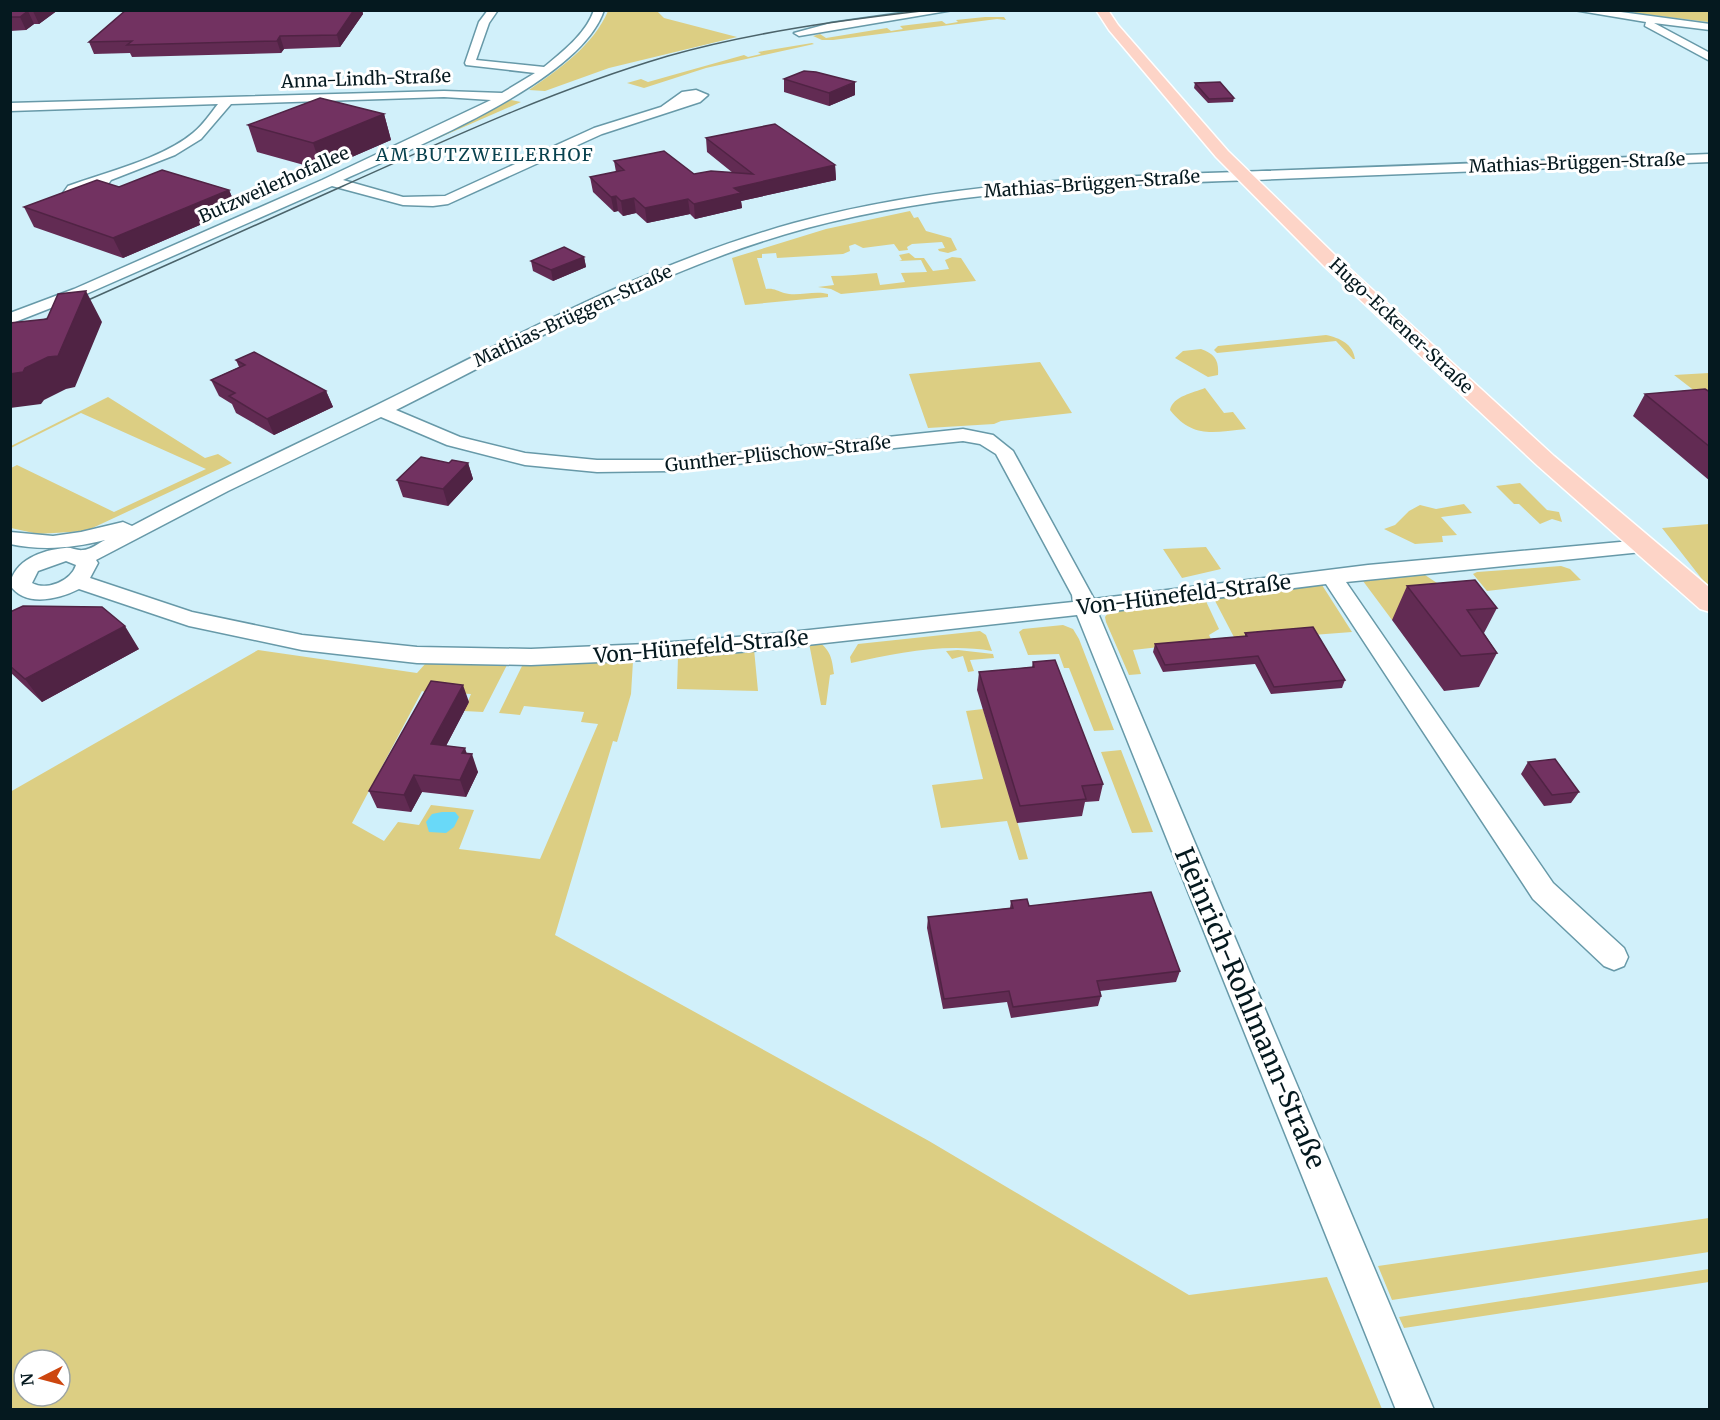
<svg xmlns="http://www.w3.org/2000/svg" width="1720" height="1420" viewBox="0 0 1720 1420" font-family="Merriweather,serif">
<rect width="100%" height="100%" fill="#d1f0fa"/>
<path fill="#dcce83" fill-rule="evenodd" d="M608,11h49l7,7 73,19 -128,31 -64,23 -16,-1c30,-21 64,-44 79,-79z
M1620,11h89v11h-1z
M985,17h19l2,3 -9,-1 -164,21h-11l-9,-4 7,-2 6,4 61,-10 4,3 12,-2 -3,-3 42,-5 4,3 12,-2 -2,-2z
M812,43l2,1 -108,24 -62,20 -17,-5 14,-4 7,3 96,-27 4,2 13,-3 -3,-2z
M511,100l10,2 -158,69 93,-42z
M910,211l4,7 4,-1 8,14 25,7 6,12 -9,3 -9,-2 -1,-2 7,-1 -3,-6 -30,2 -5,3 1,3 -9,1 -5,-7 -31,4 -8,-4 -6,2 1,5 -7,3 -66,4 -1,-5 -14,1v4h-5l9,31c8,-1 11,2 18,4 14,4 30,-3 44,1v3l-83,8 -13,-47 94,-29z
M909,253l6,5h9l9,13 16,-2 -4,-9 7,-3 9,1 15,23 -135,13 -10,-5 -13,-2 16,-2 -3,-9c15,0 31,-2 46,-3l3,12 25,-3 -4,-9 26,-1 -6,-12 -22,1 3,-1 -3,-5z
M1326,335c14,3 27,9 29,24h-2l-17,-18 -119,12 -3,-3 4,-4z
M1201,349c14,5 18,11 17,26l-10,2 -33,-19 8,-7z
M1040,362l32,51 -71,8 -7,3 -66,4 -19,-54z
M1709,373v29l-35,-27z
M1205,388l19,25 9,-1 13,17c-33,3 -53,10 -76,-19 3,-14 23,-17 35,-22z
M108,397l97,61 13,-4 14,9 -146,68 -48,3 -27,-6v-60l6,-3 97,47 92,-43 -125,-56 -70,35v-2z
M1520,483l27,27 12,2 3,10 -10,-3 -12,5 -21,-20h-5l-18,-18z
M1464,504l8,9 -31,4 16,18 -15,1 1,6 -28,2 -31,-15 11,-4 14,-14 11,-6 16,4z
M1709,524v64l-47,-60z
M1206,547l15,22 -39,9 -19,-29z
M1561,566l9,3 11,11 -94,11 -14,-17 4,-2z
M1425,575l12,8 21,31 -66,6 -29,-39z
M1322,585l30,47 -116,9 -23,-44z
M1204,597l15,32 -10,6 3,6 -79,9 8,24 -12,1 -23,-53 -1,-5 5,-7z
M1063,625l10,4 6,10 35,91 -20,1 -25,-63h-5l-5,-14 -31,1 -9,-23 4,-3z
M980,631l6,4 6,16c-47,-8 -95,2 -141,12l-1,-6 8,-13z
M819,642c12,9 13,17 15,32l-4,1 -4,30h-5l-12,-62z
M754,649l4,42 -81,-2 1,-32z
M258,650l159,23 9,-10 81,2 -24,47 -19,-1 7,-17 -19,-1 -12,4 -18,-6 -70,132 32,18 14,-19 21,3 12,-20 43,5 -15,39 81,10 58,-135 -17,-2 3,-10 -60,-6 -4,9 -21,-2 23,-47 111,-5 -2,33 -14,48 -4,-1 -58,194 374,206 260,154 138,-18 55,132h-1371l-1,-617zM24,1360h36v36h-36z
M958,650l35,4 1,4 -24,2 4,11 -6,1 -5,-16 -11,3 -6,-8z
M983,709l10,34 59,-5 -53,21 29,100 -9,1 -12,-39 -66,7 -9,-43 51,-6 -17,-68z
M1121,750l32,82 -21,1 -31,-81z
M1709,1218v34l-317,48 -14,-34z
M1709,1269v13l-305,46 -5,-11z"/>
<path fill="#69d9f8" d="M442,812h13l4,5 -5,10 -8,6 -17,-1 -3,-10 6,-8z"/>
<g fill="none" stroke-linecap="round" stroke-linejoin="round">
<defs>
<path id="minor" d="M488,10h10l-9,13 -13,37 68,7c18,-15 42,-33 50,-57h10c-23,72 -194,139 -261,170l60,17 42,-1 149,-68 67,-21 21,-15 14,-2 12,5 -8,7 -98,32 -154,70 -15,2 -30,-1 -71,-19 -248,109 -74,29v-11l64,-24 248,-109 169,-80 -47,-3 -213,7 -30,35 -26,16 -64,25 -9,13 -16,6 -21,-3 -2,-3 5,-7c38,-14 94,-27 125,-53 10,-8 17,-19 25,-29l-208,7v-8l434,-12 58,2 33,-20 -69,-8 -1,-2 14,-41zM95,185l-6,5 -8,1z
M923,10h30l-154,26 -5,-3 37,-10z
M1574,10h32l104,14v6l-56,-7 56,30v8l-65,-35 1,-4z
M1710,154v8c-153,6 -305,12 -457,18 -150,5 -300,9 -446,48 -147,40 -277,115 -411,182l64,27 65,16 72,7h72l294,-31 30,6 20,16 81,148 274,-34 274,-25 7,1 3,5 -3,5 -7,1 -296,30 207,301 71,65 4,9 -4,9 -10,4 -10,-4 -71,-67 -207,-315 -228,29 336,797h-38l-319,-795 -315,35 -115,10 -116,5 -114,-2 -115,-13 -113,-24 -110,-37c-20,10 -54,19 -69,-4 4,-25 32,-35 55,-37 6,-1 12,3 18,2 7,0 16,-7 22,-10 -32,8 -62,11 -95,4v-12l43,4 28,-4 42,-10 9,4c90,-48 183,-90 275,-136 126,-63 250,-129 387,-167 155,-42 309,-46 468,-52 149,-5 298,-11 448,-17zM381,417l66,28 78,20 72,7 72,-1 294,-30 17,3 16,10 76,141 1,7 -311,33 -115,9 -116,5 -114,-2 -115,-12 -110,-23 -102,-34 8,-15 -2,-3 132,-69zM66,561l10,4c-5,16 -29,26 -44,18l6,-12z"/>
<path id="major" d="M1096,10h12l10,15 110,126 110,107 216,198 156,132v24l-10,-3 -162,-143 -214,-200 -108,-109 -107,-127z"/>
</defs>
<use href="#minor" stroke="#6799a8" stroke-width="3"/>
<use href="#major" stroke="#fff" stroke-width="3"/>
<use href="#minor" fill="#fff" fill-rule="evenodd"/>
<use href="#major" fill="#fdd4c7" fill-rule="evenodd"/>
<path stroke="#4b636a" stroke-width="1.5" d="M10,335c111,-50 222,-99 333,-149 107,-48 213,-97 325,-130 85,-24 174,-36 262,-46"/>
</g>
<path fill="#622b53" d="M10,10h48l-19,14h-5l-8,6 -16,1z
M126,10h236l1,4 -23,33 -56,2 -3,4 -149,4 -2,-4 -36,1 -5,-12z
M784,79l71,16 -26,11 -45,-14z
M1195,83l39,15 -1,4 -25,1 -14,-15z
M384,114l7,26 -69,30 -65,-18 -9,-27z
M706,138l129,27 1,15 -95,21 1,7 -47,11 -5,-5 -43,9 -11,-10 -13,3 -5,-5 -4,1 -21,-20 -3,-15 26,-5 -2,-11 80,13 39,-1 -26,-21z
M119,187l110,3 8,19 -114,49 -89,-31 -10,-20z
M584,257l2,10 -33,14 -20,-10 -2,-10z
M236,360l90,31 7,16 -59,28 -38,-22 -4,-9 -13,-8 -8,-16 28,-13z
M1710,392v89l-77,-65 12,-22z
M449,463h19l5,16 -25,27 -45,-9 -6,-17z
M1407,586l90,22 -13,25 13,20 -18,34 -35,4 -52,-71z
M10,612l129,37 -97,53 -32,-30z
M1245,633l100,47 -3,8 -71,6 -16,-30 -92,8 -10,-20 2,-8 90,-8z
M1033,662l70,122 -4,17 -14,1 -3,14 -65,7 -40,-133 2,-18 53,-5z
M469,702l-23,44 21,8 11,18 -12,25 -44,-5 -11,20 -34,-4 -8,-17z
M1528,762l51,30 -8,11 -27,3 -23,-32z
M1011,901l18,5 151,65 -4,11 -76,9 1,5 -3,10 -87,12 -4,-16 -64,7 -16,-81 1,-11 82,-9z"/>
<path fill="#502344" d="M34,10h24l-19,14 -6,-13z
M354,10h8l1,4 -23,33 -3,-12z
M28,11l6,13 -8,6 -6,-13z
M280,36l4,13 -3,4 -4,-12z
M855,82v13l-26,11v-13z
M384,114l7,26 -69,30 -9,-27z
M835,165l1,15 -95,21 1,7 -47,11 -1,-15 40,-16z
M229,190l8,19 -114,49 -10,-20z
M616,196l2,15 -4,1 -3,-15z
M634,198l2,15 -13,3 -2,-15z
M688,199l2,15 -43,9 -2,-15z
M584,257l2,10 -33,14 -2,-11z
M86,291l16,31 -27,65 -9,2 -22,11 -3,4 -31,4v-34l38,-17z
M326,391l7,16 -59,28 -7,-16z
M468,463l5,16 -25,27 -5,-17z
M125,626l14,23 -97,53 -17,-23z
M463,685l6,17 -31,59 -7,-17z
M465,748l4,12 3,-6 6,18 -12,25 -6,-17 2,-27z
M414,775l8,17 -11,20 -7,-17z"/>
<path fill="#723261" stroke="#502344" stroke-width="1.5" d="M10,10h24l-6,1 -8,6h-10z
M126,10h228l-17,25 -57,1 -3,5 -150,4 5,-4 -43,1z
M804,71l12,1 39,10 -26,11 -45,-14z
M1220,82l14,16 -25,1 -14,-16z
M320,98l64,16 -71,29 -65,-18z
M775,124l60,41 -101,23 7,5 -47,11 -6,-5 -43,9 -11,-10 -13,3 -5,-5 -5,1 -21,-20 34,-7 -10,-9 50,-10 30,23 17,-3 42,3 -47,-36z
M162,170l67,20 -116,48 -89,-31 73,-27 22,7z
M564,247l20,10 -33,13 -20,-9z
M86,291l-28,65 -10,1 -23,11 -2,4 -13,2v-51l37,-4 11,-25z
M254,352l72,39 -59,28 -38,-23 6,-3 -24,-13 34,-15 -9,-5z
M1705,389l5,3v55l-65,-53z
M421,457l28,6 3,-3 16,3 -25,26 -46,-9z
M1475,580l22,28 -30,2 30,43 -36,3 -54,-70z
M23,606l79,1 23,19 -100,53 -15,-13v-54z
M1313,627l32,53 -71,7 -16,-31 -93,9 -10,-21 92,-8 -2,-3z
M1055,660l48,124 -21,2 4,13 -66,7 -41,-134 55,-5 -1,-5z
M431,681l32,4 -32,59 34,4 -3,5 10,1 -12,26 -46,-5 -10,20 -35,-4z
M1555,759l24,33 -27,3 -24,-33z
M1151,892l29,79 -83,10 4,15 -88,11 -4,-16 -65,8 -16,-82 85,-9 -2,-7 16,-2 2,7z"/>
<g text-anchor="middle" stroke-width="6" stroke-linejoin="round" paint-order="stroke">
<g font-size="18" fill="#05191f" stroke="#fff">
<text transform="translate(366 79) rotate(-2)" y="6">Anna-Lindh-Straße</text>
<text transform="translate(1577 163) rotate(-2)" y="6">Mathias-Brüggen-Straße</text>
<text transform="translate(1092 184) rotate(-4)" y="6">Mathias-Brüggen-Straße</text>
<text transform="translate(274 185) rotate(-24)" y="6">Butzweilerhofallee</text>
<text transform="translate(573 316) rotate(-25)" y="6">Mathias-Brüggen-Straße</text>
<text transform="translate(1401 326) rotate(43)" y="6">Hugo-Eckener-Straße</text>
<text transform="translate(778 454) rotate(-6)" y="6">Gunther-Plüschow-Straße</text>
</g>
<g font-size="18" letter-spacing="1.5" fill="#08414e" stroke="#fff">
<text x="485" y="161">AM BUTZWEILERHOF</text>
</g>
<g font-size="21" fill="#05191f" stroke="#fff">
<text transform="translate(1184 595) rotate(-7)" y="7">Von-Hünefeld-Straße</text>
<text transform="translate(701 647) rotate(-5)" y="7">Von-Hünefeld-Straße</text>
</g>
<g font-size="26" fill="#05191f" stroke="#fff">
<text transform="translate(1250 1008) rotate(67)" y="9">Heinrich-Rohlmann-Straße</text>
</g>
</g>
<rect width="1720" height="1420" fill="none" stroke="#05191f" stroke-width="24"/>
<g transform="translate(42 1378) rotate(264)"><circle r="28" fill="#ffffff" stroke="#9ba3a5" stroke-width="1.5"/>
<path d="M0-4.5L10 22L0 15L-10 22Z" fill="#cd460f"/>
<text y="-9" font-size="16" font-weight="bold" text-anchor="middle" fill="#05191f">N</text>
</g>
</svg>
